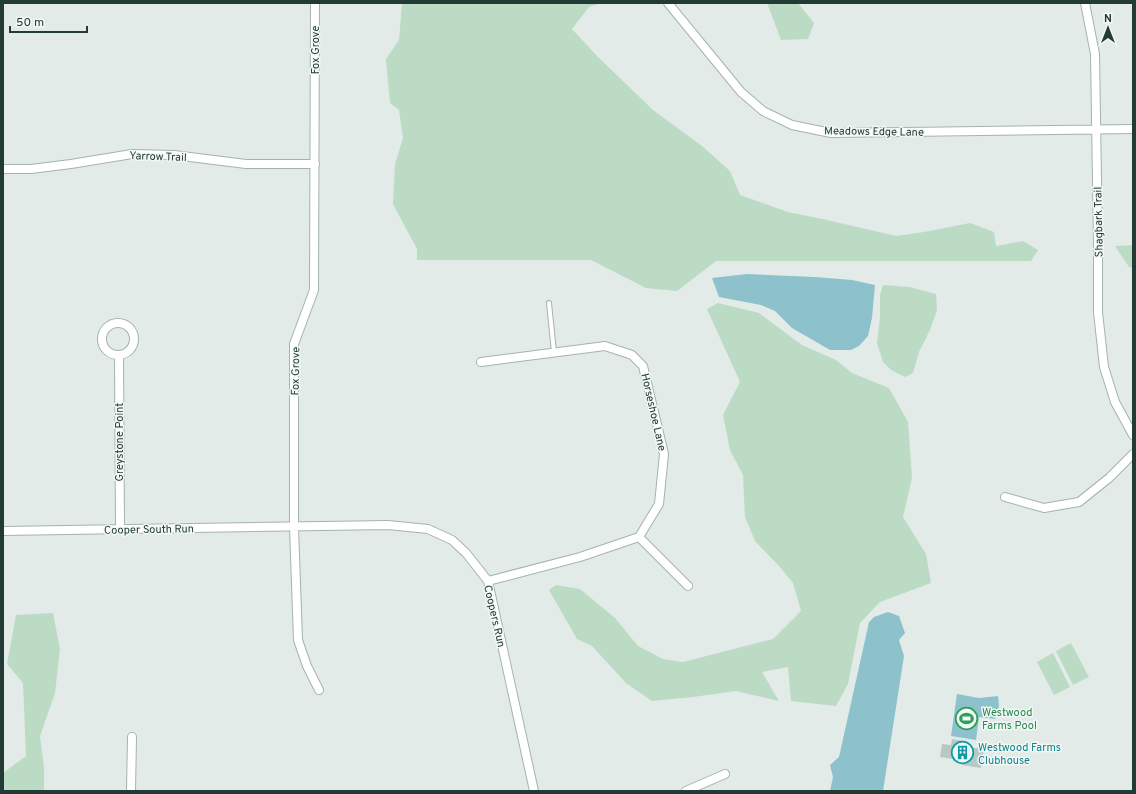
<svg xmlns="http://www.w3.org/2000/svg" width="1136" height="794" viewBox="0 0 1136 794" font-family="Overpass,sans-serif">
<rect width="100%" height="100%" fill="#e2ebe7"/>
<path fill="#bcdbc5" d="M402,3h199l-12,4 -17,22 26,28 55,53 49,36 28,25 10,24 48,17 39,8 69,16 28,-4 46,-9 24,9 2,14 27,-5 15,9 -7,11h-315l-39,30 -31,-3 -55,-28h-174v-11l-24,-45 2,-40 8,-26 -4,-28 -9,-7 -4,-44 13,-19z
M767,3h31l16,20 -6,16 -27,1z
M1133,245v23l-4,-1 -14,-21z
M883,285l27,2 26,7 1,16 -7,20 -11,22 -6,21 -8,4 -14,-7 -8,-8 -6,-19 3,-26v-22z
M718,303l41,10 43,32 34,15 16,13 37,15 19,34 4,56 -9,39 23,37 5,29 -51,19 -20,21 -12,61 -12,22 -45,-5 -3,-34 -26,5 17,29 -43,-10 -43,6 -41,4 -26,-18 -34,-37 -15,-7 -28,-49 7,-5 24,4 35,29 23,28 25,13 20,3 90,-23 28,-28 -8,-28 -14,-17 -24,-25 -10,-24 -2,-42 -13,-25 -7,-35 17,-33 -33,-73z
M53,613l7,36 -5,44 -15,43 4,31v24h-41v-18l23,-17 -3,-73 -16,-19 9,-49z
M1071,643l18,34 -16,8 -17,-34z
M1053,653l17,34 -16,8 -17,-33z"/>
<path fill="#8dc2cd" d="M747,274l68,3 37,3 23,5 -3,33 -4,18 -9,10 -8,4h-21l-38,-22 -17,-17 -14,-6 -42,-8 -7,-19z
M888,612l11,4 6,17 -6,7 5,16 -21,135h-53l3,-14 -3,-12 9,-8 30,-135 5,-5z
M957,694l22,4 19,-2c1,8 2,15 -3,23l-16,-2 -3,23 -25,-4z"/>
<path fill="#bac8c3" d="M952,739l12,2v3h2v3l18,2 -3,19 -19,-3 1,-2 -10,-2v-2l-13,-2 2,-13 9,1z"/>
<g fill="none" stroke-linecap="round" stroke-linejoin="round">
<defs>
<path id="service" d="M549,303l5,49"/>
<path id="minor" d="M315,3l-1,287 -20,54v183l4,113 9,26 12,24
M668,3l73,89 22,19 29,14 39,8 302,-4
M1085,3l10,51 3,191v67l6,55 11,35 18,33
M3,169h28l40,-5 61,-10 42,1 72,9h69
M102 339a16 16 0 1 1 32 0a16 16 0 1 1-32 0Z
M119,355l1,174
M481,362l124,-16 27,9 11,11 21,88 -5,50 -20,33 -59,20 -92,24
M1005,497l39,11 35,-6 30,-24 24,-24
M3,531l385,-6 40,4 24,11 14,13 22,28 46,210
M639,537l49,49
M131,791l1,-54
M686,791l39,-17"/>
</defs>
<use href="#service" stroke="#a5b3ae" stroke-width="6"/>
<use href="#minor" stroke="#a5b3ae" stroke-width="10"/>
<use href="#service" stroke="#fff" stroke-width="4"/>
<use href="#minor" stroke="#fff" stroke-width="8"/>
</g>
<defs>
<symbol id="stadium-ring" viewBox="-11 -11 22 22"><circle r="9.5" fill="#f2f8f5" stroke="#2e9e5b" stroke-width="1.5"/><path d="M0-5a6.5 5 0 1 0 0 10a6.5 5 0 1 0 0-10ZM-3.5-1.8h7v3.6h-7Z" fill="#2e9e5b"/></symbol>
<symbol id="building-ring" viewBox="-11 -11 22 22"><circle r="9.5" fill="#f2f8f5" stroke="#0f9aa8" stroke-width="1.5"/><path d="M-4-6H4V6H1V3H-1V6H-4ZM-2.5-4.3h1.7v1.8h-1.7ZM.8-4.3h1.7v1.8H.8ZM-2.5-1h1.7V.8h-1.7ZM.8-1h1.7V.8H.8Z" fill="#0f9aa8"/></symbol>
</defs>
<g fill-rule="evenodd">
<use href="#stadium-ring" x="954" y="706" width="25" height="25"/>
<use href="#building-ring" x="950" y="740" width="25" height="25"/>
</g>
<g text-anchor="middle" stroke-width="3" stroke-linejoin="round" paint-order="stroke">
<g font-size="11" fill="#233b35" stroke="#f2f8f5">
<text transform="translate(315 50) rotate(-90)" y="4">Fox Grove</text>
<text transform="translate(874 131) rotate(1)" y="4">Meadows Edge Lane</text>
<text transform="translate(158 156) rotate(2)" y="4">Yarrow Trail</text>
<text transform="translate(1098 222) rotate(-91)" y="4">Shagbark Trail</text>
<text transform="translate(295 371) rotate(-89)" y="4">Fox Grove</text>
<text transform="translate(654 412) rotate(77)" y="4">Horseshoe Lane</text>
<text transform="translate(119 442) rotate(-90)" y="4">Greystone Point</text>
<text transform="translate(149 529) rotate(-1)" y="4">Cooper South Run</text>
<text transform="translate(495 616) rotate(77)" y="4">Coopers Run</text>
</g>
<g font-size="11" fill="#27864d" stroke="#f2f8f5" text-anchor="start">
<text x="982" y="716">Westwood<tspan x="982" dy="13">Farms Pool</tspan></text>
</g>
<g font-size="11" fill="#0d838f" stroke="#f2f8f5" text-anchor="start">
<text x="978" y="751">Westwood Farms<tspan x="978" dy="13">Clubhouse</tspan></text>
</g>
</g>
<rect width="1136" height="794" fill="none" stroke="#233b35" stroke-width="8"/>
<g transform="translate(1108 28)" stroke="#f2f8f5" stroke-width="3" paint-order="stroke">
<path d="M0-3L7 15L0 10L-7 15Z" fill="#233b35"/>
<text y="-6" font-size="11" font-weight="bold" text-anchor="middle" fill="#233b35">N</text>
</g>
<path d="M10 26v6h77v-6" fill="none" stroke="#233b35" stroke-width="2"/>
<text x="16" y="26" font-size="12" fill="#233b35" stroke="#f2f8f5" stroke-width="3" paint-order="stroke">50 m</text>
</svg>
